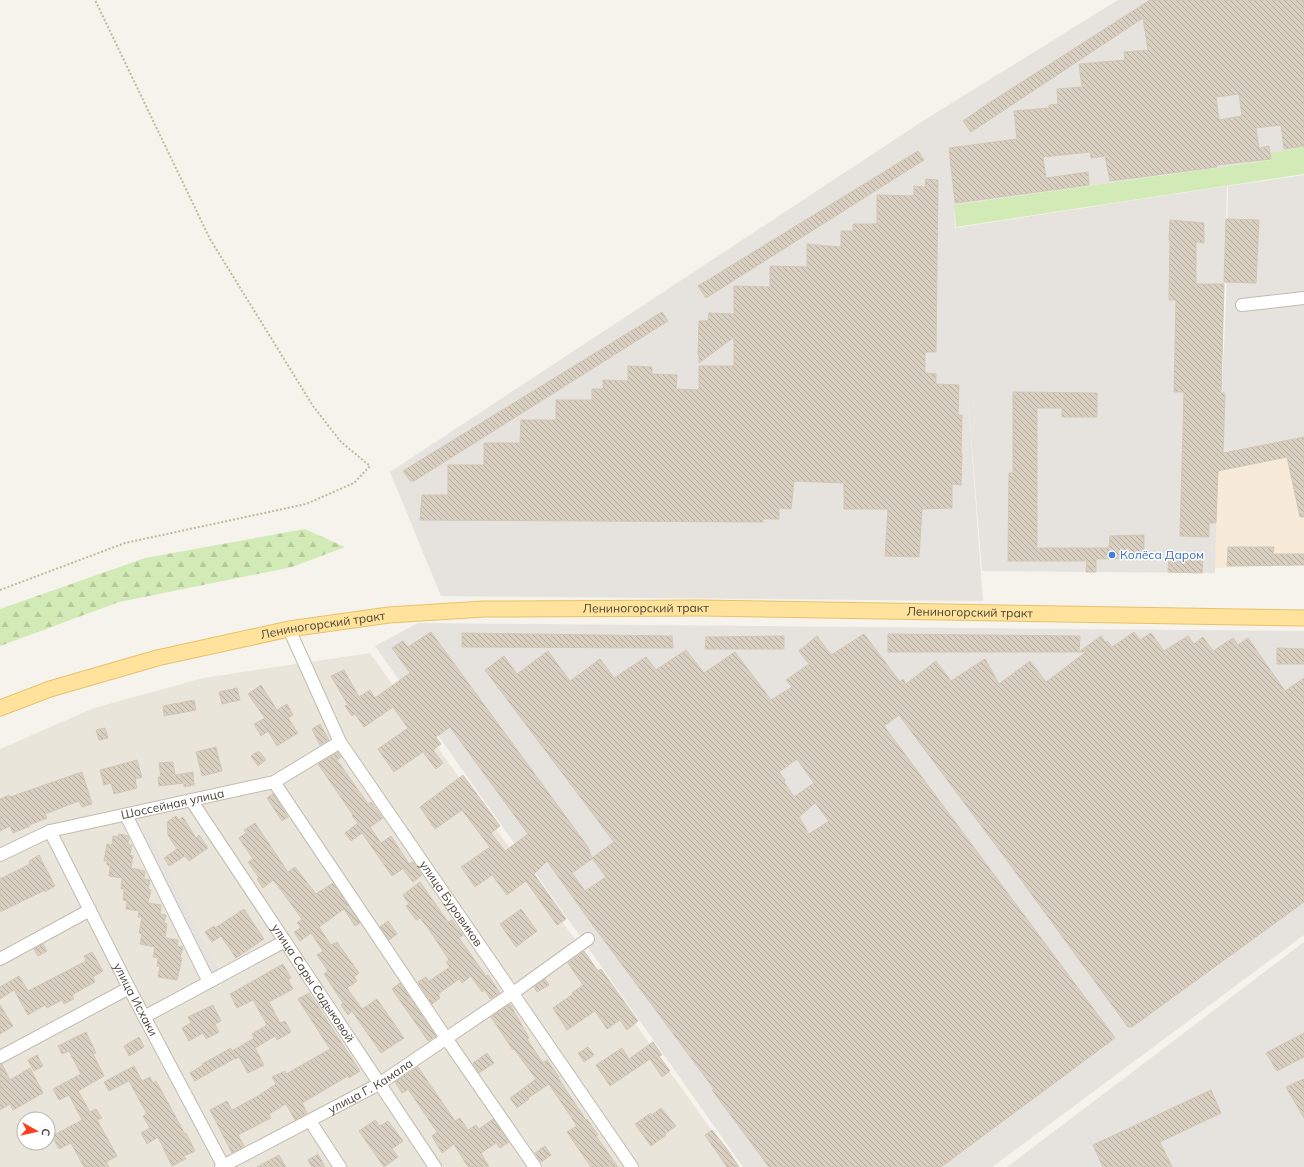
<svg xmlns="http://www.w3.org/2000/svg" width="1304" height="1167" viewBox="0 0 1304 1167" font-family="Mulish,sans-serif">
<defs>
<pattern id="forest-firs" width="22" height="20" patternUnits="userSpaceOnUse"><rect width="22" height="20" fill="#d2eab5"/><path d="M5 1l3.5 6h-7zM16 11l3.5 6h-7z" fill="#b6ca9c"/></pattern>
<pattern id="building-back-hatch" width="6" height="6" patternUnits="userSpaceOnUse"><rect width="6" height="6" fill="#d8cfc1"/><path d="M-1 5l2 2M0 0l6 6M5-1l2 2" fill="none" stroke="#b1aa9e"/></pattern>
</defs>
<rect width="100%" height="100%" fill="#f6f3ec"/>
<path fill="#eae5da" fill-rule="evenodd" d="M370,653l368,514h-738v-418l94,-41 109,-30zM24,1119h24v24h-24z"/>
<path fill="#f7ead8" d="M1304,437v128l-89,3 3,-115z"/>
<path fill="#e6e2dd" d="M1118,0h186v148l-19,10 -331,47 1,23 272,-42 -7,236 6,-118 2,-118 76,-11v262l-86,16 -3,120 -233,-2 -16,-199 17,229 -542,-5 -51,-124 536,-353z
M418,623l886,8v304l-312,232h-249l-368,-521z
M1304,942v225h-297z"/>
<path fill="#d2eab5" d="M1304,147v27l-348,53 -2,-22 317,-45v-7z"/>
<path fill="url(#forest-firs)" d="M305,529l40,18 -53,20 -173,35 -119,44v-37l145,-51z"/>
<path fill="#e5e3e0" d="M147,830l71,140 -7,3 -72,-140z"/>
<path fill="url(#building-back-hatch)" stroke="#d3c7b4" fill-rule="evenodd" d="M1150,0h154v146l-20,3 -3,-24 -25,3 3,20 10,-2 2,13 -54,6v2l-107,14 -5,-25 -14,2 -1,-6 -47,5 3,21 42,-6 1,13 -134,18 -6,-55 68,-9 -3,-28 35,-3v-3l9,-1 -1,-15 25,-2 -3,-23 46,-4 -1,-8 24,-2 -5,-32 -172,114 -8,-11 20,-14zM1239,94l3,22 -23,4 -3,-23z
M918,151l6,9 -218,138 -8,-12z
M926,179l12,1 -2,172h-11v21l11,1v10l23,1 -1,30h4l-1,39h1l-1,31 -9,-1v24l-30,1 -3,48 -34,-1 3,-47h-44v-26l-50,-2 -3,28 -12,-1v11h-16v3l-343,-2 2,-25h26v-30h36v-22h36l1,-23h35v-20h36v-11h11v-9l25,1v-15l24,1v7l25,1 -1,14 23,1v-24h35v-29l-35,26v-8h-1l1,-34h9l1,-8 25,1v-28l36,1v-21l37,1v-23l34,3v-16h12v-7h24v-29l37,1v-10l11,1z
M1226,219l33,1 -3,63 -32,-1z
M1170,220l34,3v20l-8,-1v42h28l-3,109h4l-2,60 81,-16v80h-4l-13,-60 -69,14 -2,52h-7v14l-29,-1 4,-144h-10l2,-92h-7l1,-60h-1z
M662,312l6,9 -254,160h-4l-7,-10z
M1013,392l84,1v24h-35v-9h-25v140h72l1,-12 34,-1v23l-48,1v13h-10l1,-11h-79l1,-88h4z
M1228,547h46l-1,7h31v11l-77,1z
M1169,555l34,1 -1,17 -34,-1z
M431,632l157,215 4,12 -20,14 13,18 21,-14 -14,-19 22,-16 -129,-172 19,-14 13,18 31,-23 22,30 30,-22 14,19 32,-21 10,13 30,-20 18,23 31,-21 36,48 21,-13 -6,-7 23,-16 -10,-13 18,-15 14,19 33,-21 36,48 3,-3 3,5 30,-23 15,20 34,-22 14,25 31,-23 16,21 40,-30h-7l22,-16 5,7 1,-2 5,6 22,-15 6,8 11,-7 13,18 24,-15 6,8 9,-7 10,14 20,-13 5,7 10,-7 37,53 19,-13v224l-172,125h-4l-122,-168 -107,-144 -15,11 231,312 -174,129h-172l-57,-77 2,-1 -119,-161 -48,-67 -13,13 32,45 -9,6 -31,-44 -19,14 -15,-20 -17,12 -14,-20 29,-20 -28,-37 -27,19 -15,-22 43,-32 37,51 -9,7 14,18 23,-17 -78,-107 -14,10 5,7 -8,6 10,13 -7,6 -13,-17 -29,20 -16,-23 30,-21 -15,-21 -29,20 -9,-13 -3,2 -7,-10 3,-1 -17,-29 13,-6 15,27 11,-7 5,8 35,-25 -18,-25 11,-7 5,6zM797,759l17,24 -20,14 -10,-15 1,-2 -6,-8zM815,803l14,18 -20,13 -10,-17z
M462,633l210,3 1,12 -211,-1z
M888,634l192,2 -1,16h-191z
M784,636v13h-79l1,-12z
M1277,648l27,1v15h-27z
M261,685l16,25 10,-6 6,11 -5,3 10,15 -21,13 -9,-15 -7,5 -7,-12 11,-6 -17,-24z
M237,688l3,12 -18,4 -3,-12z
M194,700l2,10 -32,6 -1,-10z
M320,724l9,16 -9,5 -8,-16z
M105,728l3,10 -9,2 -3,-10z
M216,747l6,24 -20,5 -6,-24z
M257,752h3l6,8 -8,6 -7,-10z
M338,752l3,5 -4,3 31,44 3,-2 12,16 -13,9 11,16 10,-7 18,28 4,-2 9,13 -9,7 -10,-13 1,-1 -12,8 -30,-43 -11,8 -6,-8 13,-10 -6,-7 1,-1 -35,-51z
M137,760l5,17 -7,2 2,9 -23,6 -3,-11 -7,2 -4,-15z
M173,762l2,13 18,-3 1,13 -10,2v-4l-25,3 -1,-9h3l-2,-14z
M82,772l10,32 -10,3 -3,-6 -34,13 2,4 -18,7 1,1 -17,7 -3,-7 -10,5v-32l9,-4 1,2z
M273,794l15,23 -6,4 -15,-23z
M176,816l3,4 4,-3 13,21 3,-3 9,13 -19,13 -4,-5 -16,10 -5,-8 13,-9 -9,-14 -1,-13z
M255,823l33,49 7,-5 21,27 17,-11 27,40 -5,3 -11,-17 -25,18 12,18 6,-3 22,31 -5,4 3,4 -10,7 15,21 15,-10 27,39 -23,15 -29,-42 -4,4 -7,-10 2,-2 -19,-29 4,-3 -11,-16 6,-4 -12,-18 -11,8 -6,-9 7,-4 -4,-5 5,-4 -21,-29 -8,-10 -10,8 -6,-9 2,-1 -11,-16 5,-3 -14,-21 7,-5 -2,-3z
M119,834l9,2 1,2 -1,6 4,1 -2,10 3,1 -2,12 14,3 -1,8 6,1 -2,9 3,1 -3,13 13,2 -1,9 6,1 -2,8 3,1 -2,14 13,2 -1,6 6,1 -3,11h2l-5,22 -19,-3 2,-11h-3l1,-8 -5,-1 2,-10 -15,-3 2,-10 -3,-1 3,-16h-4l1,-6 -13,-2 1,-8 -4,-1 1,-11h-3l1,-11 -13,-2 1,-10 -3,-1v-4h-3l3,-17 5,1 1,-9 5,1z
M39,855l16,31 -10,6v-2l-45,22v-33l30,-15 -1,-3z
M420,882l28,40 4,-2 11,15 -4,3 27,38 2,-1 12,18 -10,6 -5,-9 -3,2 -11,-16 -9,7 -3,-4 -21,15 2,4 -8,6 -14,-22 8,-5 3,4 21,-14 -4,-5 3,-2 -21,-32 -8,-10 -4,2 -10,-14 3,-2 -6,-9z
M244,909l20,30 -28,19 -15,-22 -9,6 -7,-10 9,-6 1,2z
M521,909l16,22 -21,16 -16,-23z
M388,921l9,13 -8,6 -9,-13z
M43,944l4,7 -9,5 -4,-7z
M584,951l14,20 3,-2 37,52 -11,9 -7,-10 -13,9 -12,-18 -28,19 -14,-22 20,-14 -1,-1 11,-8 -15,-22z
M92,952l11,19 -10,6 2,5 -23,13 2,4 -10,5 -2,-4 -15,8 -2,-3 -17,10 -14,-25 -14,9v-12l19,-11 9,15 58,-30 -2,-5z
M283,964l8,14 -3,2 5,9 -24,13 11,21 5,-2 6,11 -14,8 -2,-4 -20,12 9,17 -16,8 -9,-16 -4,2v-1l-40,23 -5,-8 13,-8 -1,-1 29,-16 1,3 22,-13 -2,-4 15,-9 -14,-25 -16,8 -7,-14z
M545,979l4,6 -12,7 -3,-5z
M400,983l36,53 -8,5 -36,-52z
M309,993l51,78 -11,7 -1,-2 -46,27 5,10 -12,7 -9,-16 -17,10 2,4 -33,17 6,11 -12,7 -22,-43 17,-9 5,9 26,-14 18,-12 -4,-7 13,-6 1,3 44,-25 -32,-50z
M510,1004l19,34 -2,1 16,24 4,-3 12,17 -1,1 28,42 1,-1 11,16 -2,1 22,31h-27l-24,-35 10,-6 -28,-42 -21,14 1,1 -12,9 -7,-10 26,-19 -22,-30 -1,1 -22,-33z
M0,1005l13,21 -13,8z
M213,1005l8,16 -6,3 4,8 -13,7 -3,-6 -14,8 -7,-13 9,-5 -3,-6z
M86,1032l10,21 -3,1 11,22 -26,15 12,21 6,-3 6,9 -5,2 20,36 -11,6 3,5h-25l-13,-24 -12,6 -7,-13 30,-16 -13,-25 -10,5 -6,-11 28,-15 -12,-23 -7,3 -4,-8z
M1304,1033v24l-27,14 -11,-18z
M139,1037l5,10 -15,9 -5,-10z
M653,1042l9,13 -3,1 11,15 -8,6 -12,-18 -40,27 -14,-21 26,-17 7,11z
M588,1047l6,8 -10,7 -6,-9z
M487,1053l7,10 -15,10 -6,-10z
M37,1055l6,11 -9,5 -6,-11z
M0,1064h2l8,16 20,-12 13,25 -30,17 -3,-6 -10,6z
M134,1066l8,15 8,-4 3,6 3,-2 29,53 1,-1 9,18 -11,5 2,3 -14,7 -14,-29 -11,7 -6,-11 9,-5 -7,-12 4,-2 -18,-33 -20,10 -5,-9z
M418,1067l37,54 5,-3 8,12 8,-5 3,4 14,-10 16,23 -9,6 -4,-5 -15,10 8,14h-21l-14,-23 -12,9 -10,-17 5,-4 -29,-43 -6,4 -7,-11z
M1304,1079v39l-18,-31z
M1211,1090l10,23 -61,29 12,25h-69l-10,-22z
M661,1108l15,18 -11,8 1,1 -15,11 -16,-22 16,-11 1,2z
M375,1120l5,6 8,-5 15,20 -11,8 6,8 -14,10 -25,-36z
M712,1130l15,19 12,18h-12l-22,-32z
M545,1146l6,9 -10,7 -6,-9z
M318,1154l7,13h-13l-4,-7z
M279,1155l7,12h-29z"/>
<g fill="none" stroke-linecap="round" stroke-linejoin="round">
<defs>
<g id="minor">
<path d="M1242,305l62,-7"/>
<path id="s1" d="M289,629l51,113 292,425"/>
<path d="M274,782l172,256 89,129"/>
<path id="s2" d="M191,800l244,367"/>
<path d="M126,815l83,167"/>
<path id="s3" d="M50,831l79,157 95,179"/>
<path id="s4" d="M0,855l50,-24 224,-49 66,-40"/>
<path d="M0,959l90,-49"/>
<path d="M144,1017l141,-76"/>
<path d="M0,1057l129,-69"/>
<path d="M310,1121l30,46"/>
<path id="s5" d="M221,1167l158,-83 134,-91 75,-54"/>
</g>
<g id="major">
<path id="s6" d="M0,708l50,-19 107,-31 132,-29 100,-14 95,-6 217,-1 603,10"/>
</g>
</defs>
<use href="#minor" stroke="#c2bbae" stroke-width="14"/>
<use href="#major" stroke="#e6c16a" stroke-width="17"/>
<path stroke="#c4b79f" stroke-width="2" stroke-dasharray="2 2" stroke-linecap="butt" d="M0,590l125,-47 181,-39 48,-21 16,-17 -29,-24 -28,-36 -103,-167 -115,-239"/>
<use href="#minor" stroke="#fff" stroke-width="12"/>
<use href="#major" stroke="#ffe39c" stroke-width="15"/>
</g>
<circle fill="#3f7fe0" stroke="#fff" stroke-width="1.5" cx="1112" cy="555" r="4"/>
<g text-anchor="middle" stroke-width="3" stroke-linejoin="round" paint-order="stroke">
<g font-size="12" fill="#366cbe" stroke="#fff" text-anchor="start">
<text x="1120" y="559">Колёса Даром</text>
</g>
<g font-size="12" fill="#4b4439" stroke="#fff">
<text dy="4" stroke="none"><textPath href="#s6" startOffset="658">Лениногорский тракт</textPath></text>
<text dy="4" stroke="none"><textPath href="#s6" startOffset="982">Лениногорский тракт</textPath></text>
<text dy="4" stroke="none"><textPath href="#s6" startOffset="334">Лениногорский тракт</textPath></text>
<text dy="4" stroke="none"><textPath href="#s4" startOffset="181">Шоссейная улица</textPath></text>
<text dy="4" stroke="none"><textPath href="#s1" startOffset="320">улица Буровиков</textPath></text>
<text dy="4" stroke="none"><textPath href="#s2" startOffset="220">улица Сары Садыковой</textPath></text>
<text dy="4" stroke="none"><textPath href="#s3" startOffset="189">улица Исхаки</textPath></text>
<text dy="4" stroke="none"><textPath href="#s5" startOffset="170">улица Г. Камала</textPath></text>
</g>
</g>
<g transform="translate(36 1131) rotate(98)"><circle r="19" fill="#ffffff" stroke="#b7b4b0"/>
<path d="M0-3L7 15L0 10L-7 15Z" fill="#fc3f1d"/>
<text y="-6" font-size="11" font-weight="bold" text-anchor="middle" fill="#4b4439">С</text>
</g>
</svg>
